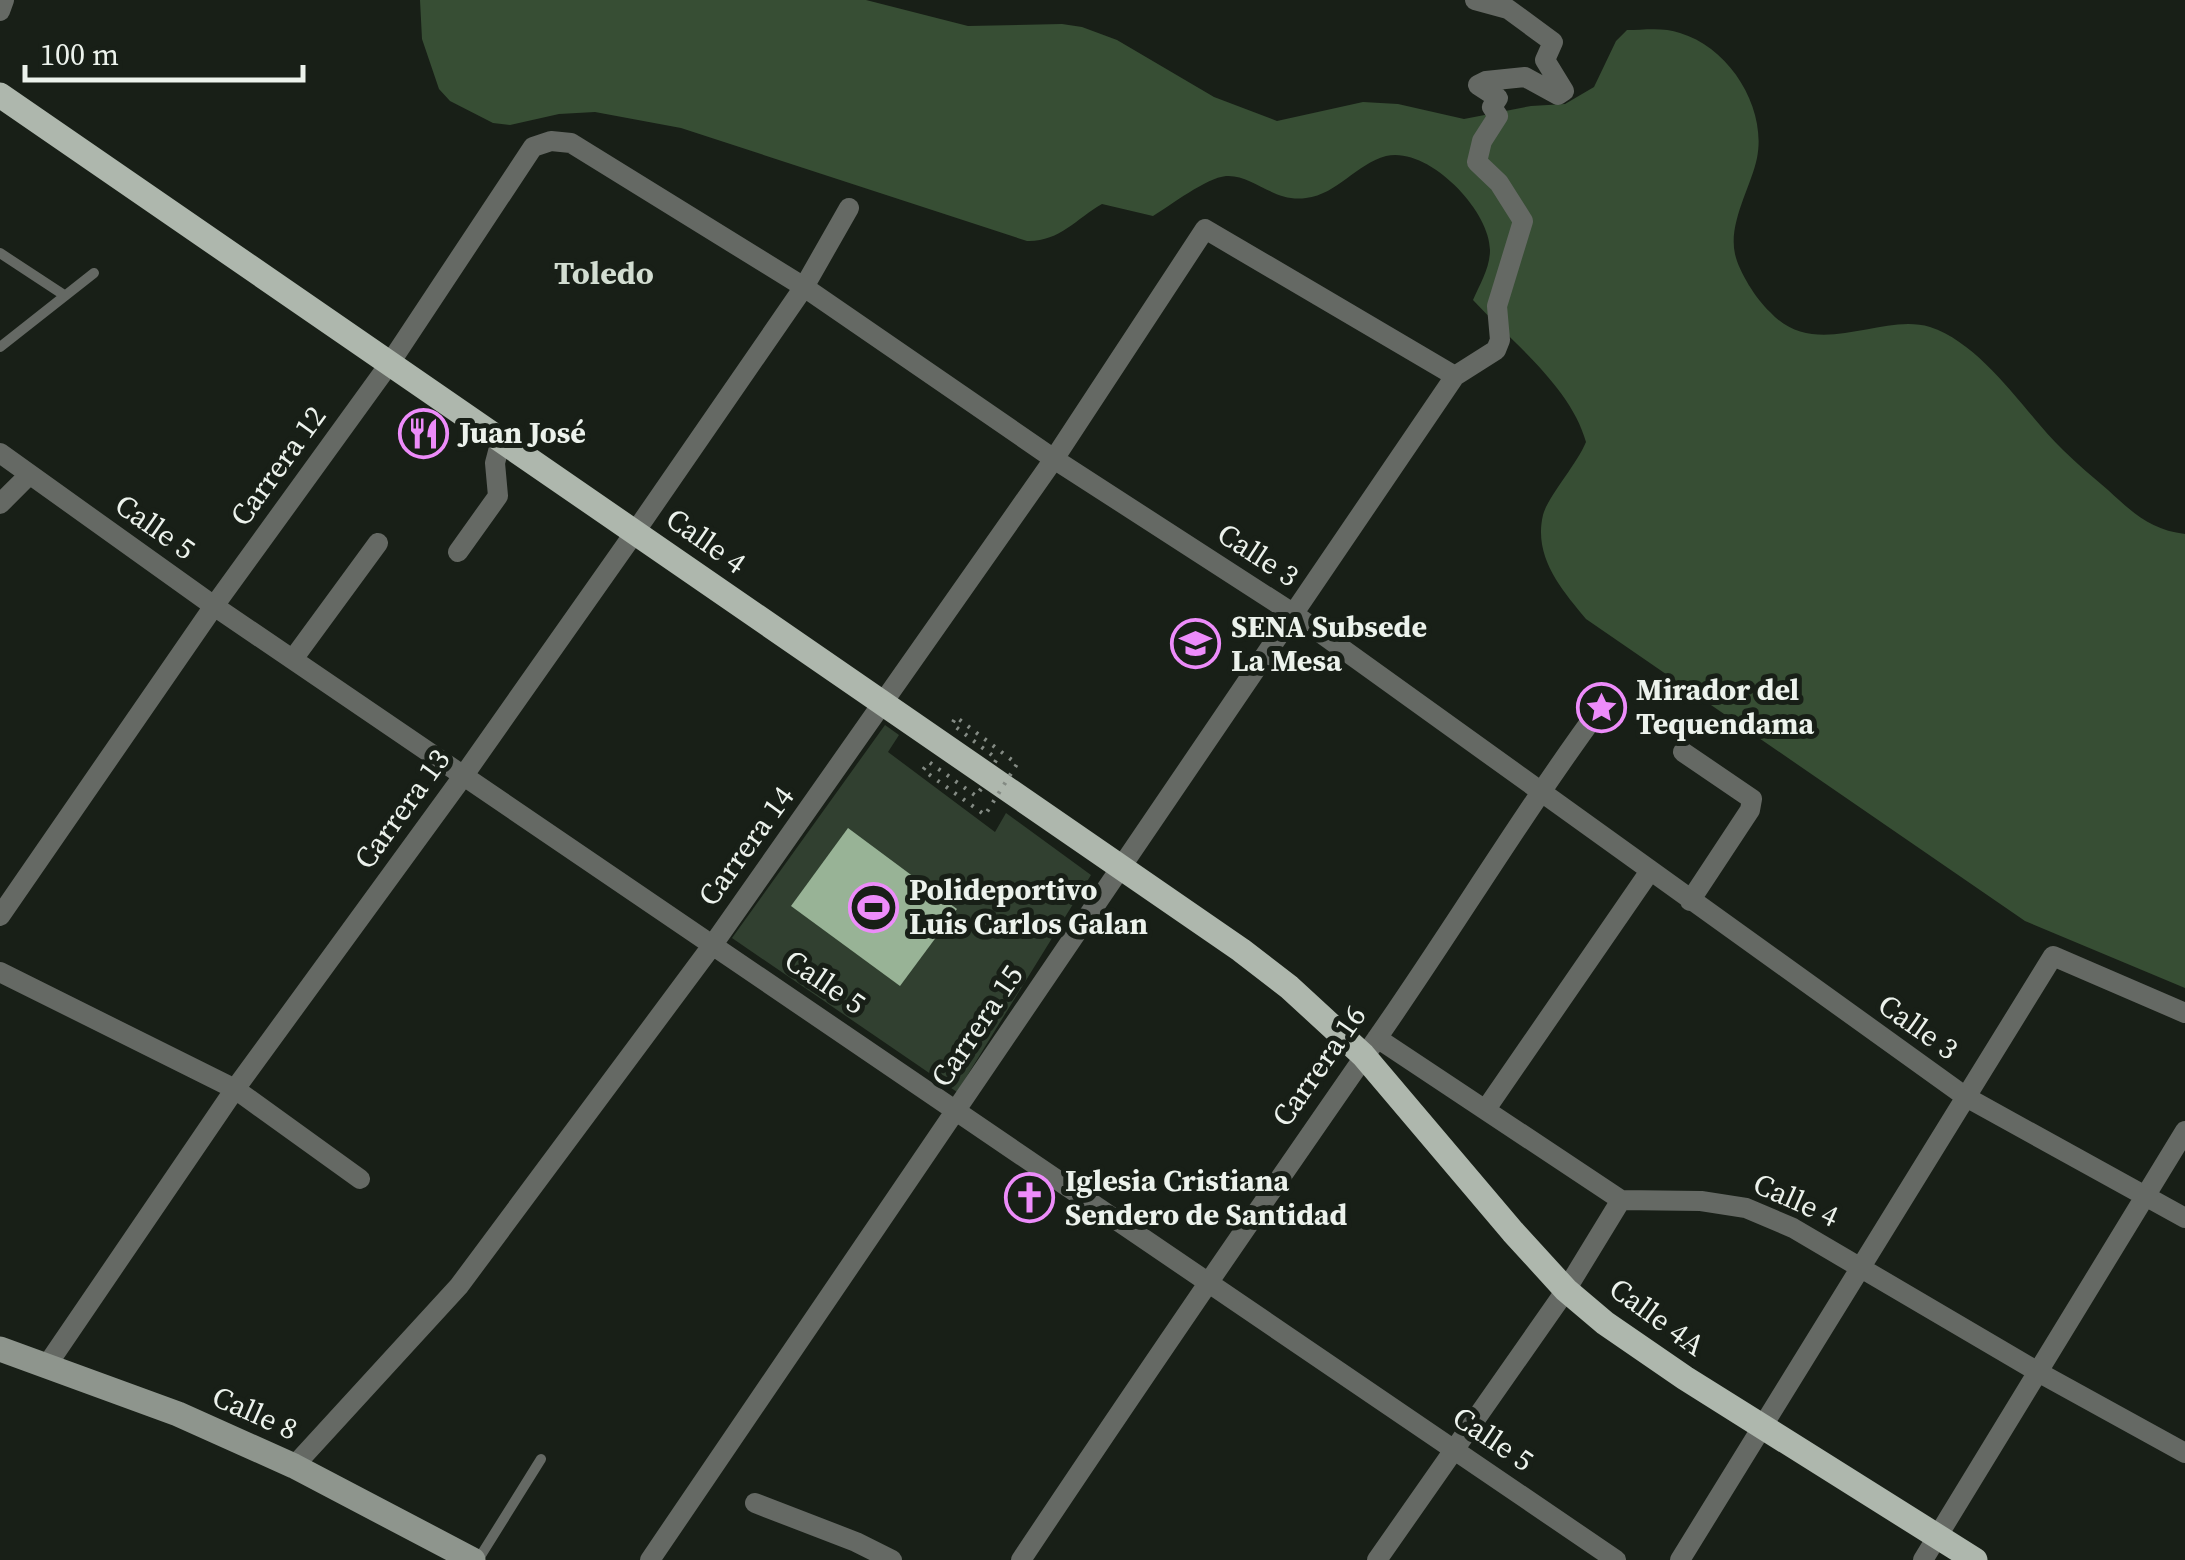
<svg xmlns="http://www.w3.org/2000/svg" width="2185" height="1560" viewBox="0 0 2185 1560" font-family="'Source Serif 4',serif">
<rect width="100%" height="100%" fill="#181f17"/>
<path fill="#314030" d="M885,725l14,10 -11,17 107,80 11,-19 85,62 -134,217 -225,-154z"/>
<path fill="#374e34" d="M420,0h446l102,26 94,-2 20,3 35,13 97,57 63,24 86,-19 35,2 66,15 67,-13 34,-2 29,-17 22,-46 11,-11c17,0 37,-3 53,3 50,15 87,75 77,125 -6,29 -29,65 -22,96 4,18 21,45 35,58 46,50 110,0 160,15 54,18 94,85 133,123 14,14 30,27 45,40 25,23 43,40 77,44v454l-160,-67 -439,-302c-24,-29 -53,-62 -43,-104 4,-17 34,-51 43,-73 -15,-55 -75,-101 -113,-142 7,-16 17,-32 17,-50 0,-40 -62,-104 -104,-94 -30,8 -48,38 -80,42 -32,5 -54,-24 -80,-22 -20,2 -55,29 -73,40l-51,-12c-26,15 -43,38 -75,37l-346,-113 -86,-16 -36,2 -49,11 -17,-2 -43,-22 -11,-12 -17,-50z"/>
<path fill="#98b396" d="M848,828l109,81 -57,77 -109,-80z"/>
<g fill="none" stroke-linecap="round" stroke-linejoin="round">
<path stroke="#656964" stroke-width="10" d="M0,253l64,42
M0,347l94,-74
M478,1560l63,-101"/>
<path stroke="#656964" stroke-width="20" d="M0,11l4,-11
M0,453l214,153 1402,954
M0,504l29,-29
M458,552l40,-56 -3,-33 6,-23
M293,659l85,-116
M1683,752l69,47 -2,11 -60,91
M0,916l214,-310 176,-243 143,-216 18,-6 20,2 233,144 250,172 240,155 672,483 219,121
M0,972l235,117 125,90
M1377,1038l244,162 80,1 45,7 47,20 245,144 147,81
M1486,1109l164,-238
M47,1365l188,-276 229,-314 171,-243 169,-245 45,-79
M294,1466l165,-180 255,-343 340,-484 151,-230 250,147
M755,1503l101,39 36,18
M650,1560l805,-1184 41,-26 4,-10 -3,-34 26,-85 -24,-38 -22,-21 5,-21 16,-25 -6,-9 6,-9 -20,-13 8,-4 39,-4 33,18 6,-4 -19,-31 8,-18 -45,-33 -33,-9
M1021,1560c118,-177 238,-352 359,-526 75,-108 143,-221 221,-327
M1377,1560l189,-270 55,-90
M1680,1560l373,-604 132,57
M1923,1560l262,-429"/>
<path stroke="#8e958d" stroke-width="25" d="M0,1349l178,65 116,52 179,94"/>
<path stroke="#aeb7ad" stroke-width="25" d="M0,95l1241,855 48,37 74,68 150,177 53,58 39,33 80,55 290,182"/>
<path stroke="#848b84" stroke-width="4" stroke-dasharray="2.5 8" stroke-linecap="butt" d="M981,789l-5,7 -47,-34 -6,8 62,45 32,-51 -61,-47 -4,7 45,35 -4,6"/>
</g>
<defs>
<symbol id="restaurant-ring" viewBox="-11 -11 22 22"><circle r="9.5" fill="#181f17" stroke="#ed8cfa" stroke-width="1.5"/><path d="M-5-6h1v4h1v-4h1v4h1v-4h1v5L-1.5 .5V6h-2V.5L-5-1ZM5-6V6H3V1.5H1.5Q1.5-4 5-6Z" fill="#ed8cfa"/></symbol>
<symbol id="university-ring" viewBox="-11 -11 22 22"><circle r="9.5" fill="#181f17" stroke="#ed8cfa" stroke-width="1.5"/><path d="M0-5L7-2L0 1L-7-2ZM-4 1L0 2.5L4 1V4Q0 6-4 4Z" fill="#ed8cfa"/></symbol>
<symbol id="sight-ring" viewBox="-11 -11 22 22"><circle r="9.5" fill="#181f17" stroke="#ed8cfa" stroke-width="1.5"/><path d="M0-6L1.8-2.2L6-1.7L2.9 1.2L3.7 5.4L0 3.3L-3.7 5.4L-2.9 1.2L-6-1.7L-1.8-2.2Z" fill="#ed8cfa"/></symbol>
<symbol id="stadium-ring" viewBox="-11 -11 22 22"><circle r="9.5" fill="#181f17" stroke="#ed8cfa" stroke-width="1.5"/><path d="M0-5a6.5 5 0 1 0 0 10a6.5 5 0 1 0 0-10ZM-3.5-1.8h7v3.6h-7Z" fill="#ed8cfa"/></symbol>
<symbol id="church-ring" viewBox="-11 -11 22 22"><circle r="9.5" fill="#181f17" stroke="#ed8cfa" stroke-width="1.5"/><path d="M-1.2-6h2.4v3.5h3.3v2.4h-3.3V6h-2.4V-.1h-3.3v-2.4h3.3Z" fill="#ed8cfa"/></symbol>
</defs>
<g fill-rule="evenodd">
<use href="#restaurant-ring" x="396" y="406" width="55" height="55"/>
<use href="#university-ring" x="1168" y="616" width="55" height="55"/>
<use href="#sight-ring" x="1574" y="680" width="55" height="55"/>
<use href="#stadium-ring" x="846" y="880" width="55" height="55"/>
<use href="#church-ring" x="1002" y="1170" width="55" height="55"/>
</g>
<g text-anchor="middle" stroke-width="10" stroke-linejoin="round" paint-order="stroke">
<g font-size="30" font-weight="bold" fill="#ecf2ec" stroke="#181f17" text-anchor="start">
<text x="459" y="443">Juan José</text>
<text x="1231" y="637">SENA Subsede<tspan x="1231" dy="34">La Mesa</tspan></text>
<text x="1636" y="700">Mirador del<tspan x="1636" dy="34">Tequendama</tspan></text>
<text x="909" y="900">Polideportivo<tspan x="909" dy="34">Luis Carlos Galan</tspan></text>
<text x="1065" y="1191">Iglesia Cristiana<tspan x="1065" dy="34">Sendero de Santidad</tspan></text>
</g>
<g font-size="30" fill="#ecf2ec" stroke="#181f17">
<text transform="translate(278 466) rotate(-54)" y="10">Carrera 12</text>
<text transform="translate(155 527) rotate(35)" y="10">Calle 5</text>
<text transform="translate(706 541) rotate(35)" y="10">Calle 4</text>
<text transform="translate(1258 555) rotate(33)" y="10">Calle 3</text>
<text transform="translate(402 809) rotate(-54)" y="10">Carrera 13</text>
<text transform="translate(746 846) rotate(-54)" y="10">Carrera 14</text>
<text transform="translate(825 982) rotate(34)" y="10">Calle 5</text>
<text transform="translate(977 1026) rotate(-56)" y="10">Carrera 15</text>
<text transform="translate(1918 1027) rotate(35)" y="10">Calle 3</text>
<text transform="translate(1319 1066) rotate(-55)" y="10">Carrera 16</text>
<text transform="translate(1796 1200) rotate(24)" y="10">Calle 4</text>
<text transform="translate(1657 1317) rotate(36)" y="10">Calle 4A</text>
<text transform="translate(255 1413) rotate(24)" y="10">Calle 8</text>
<text transform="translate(1493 1439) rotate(34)" y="10">Calle 5</text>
</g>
<g font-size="32" font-weight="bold" fill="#d2ddd1" stroke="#181f17">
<text x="604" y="284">Toledo</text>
</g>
</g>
<path d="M25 65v15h278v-15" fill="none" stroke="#ecf2ec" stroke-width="5"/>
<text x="40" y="65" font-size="30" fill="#ecf2ec" stroke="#181f17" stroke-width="8" paint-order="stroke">100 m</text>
</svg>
